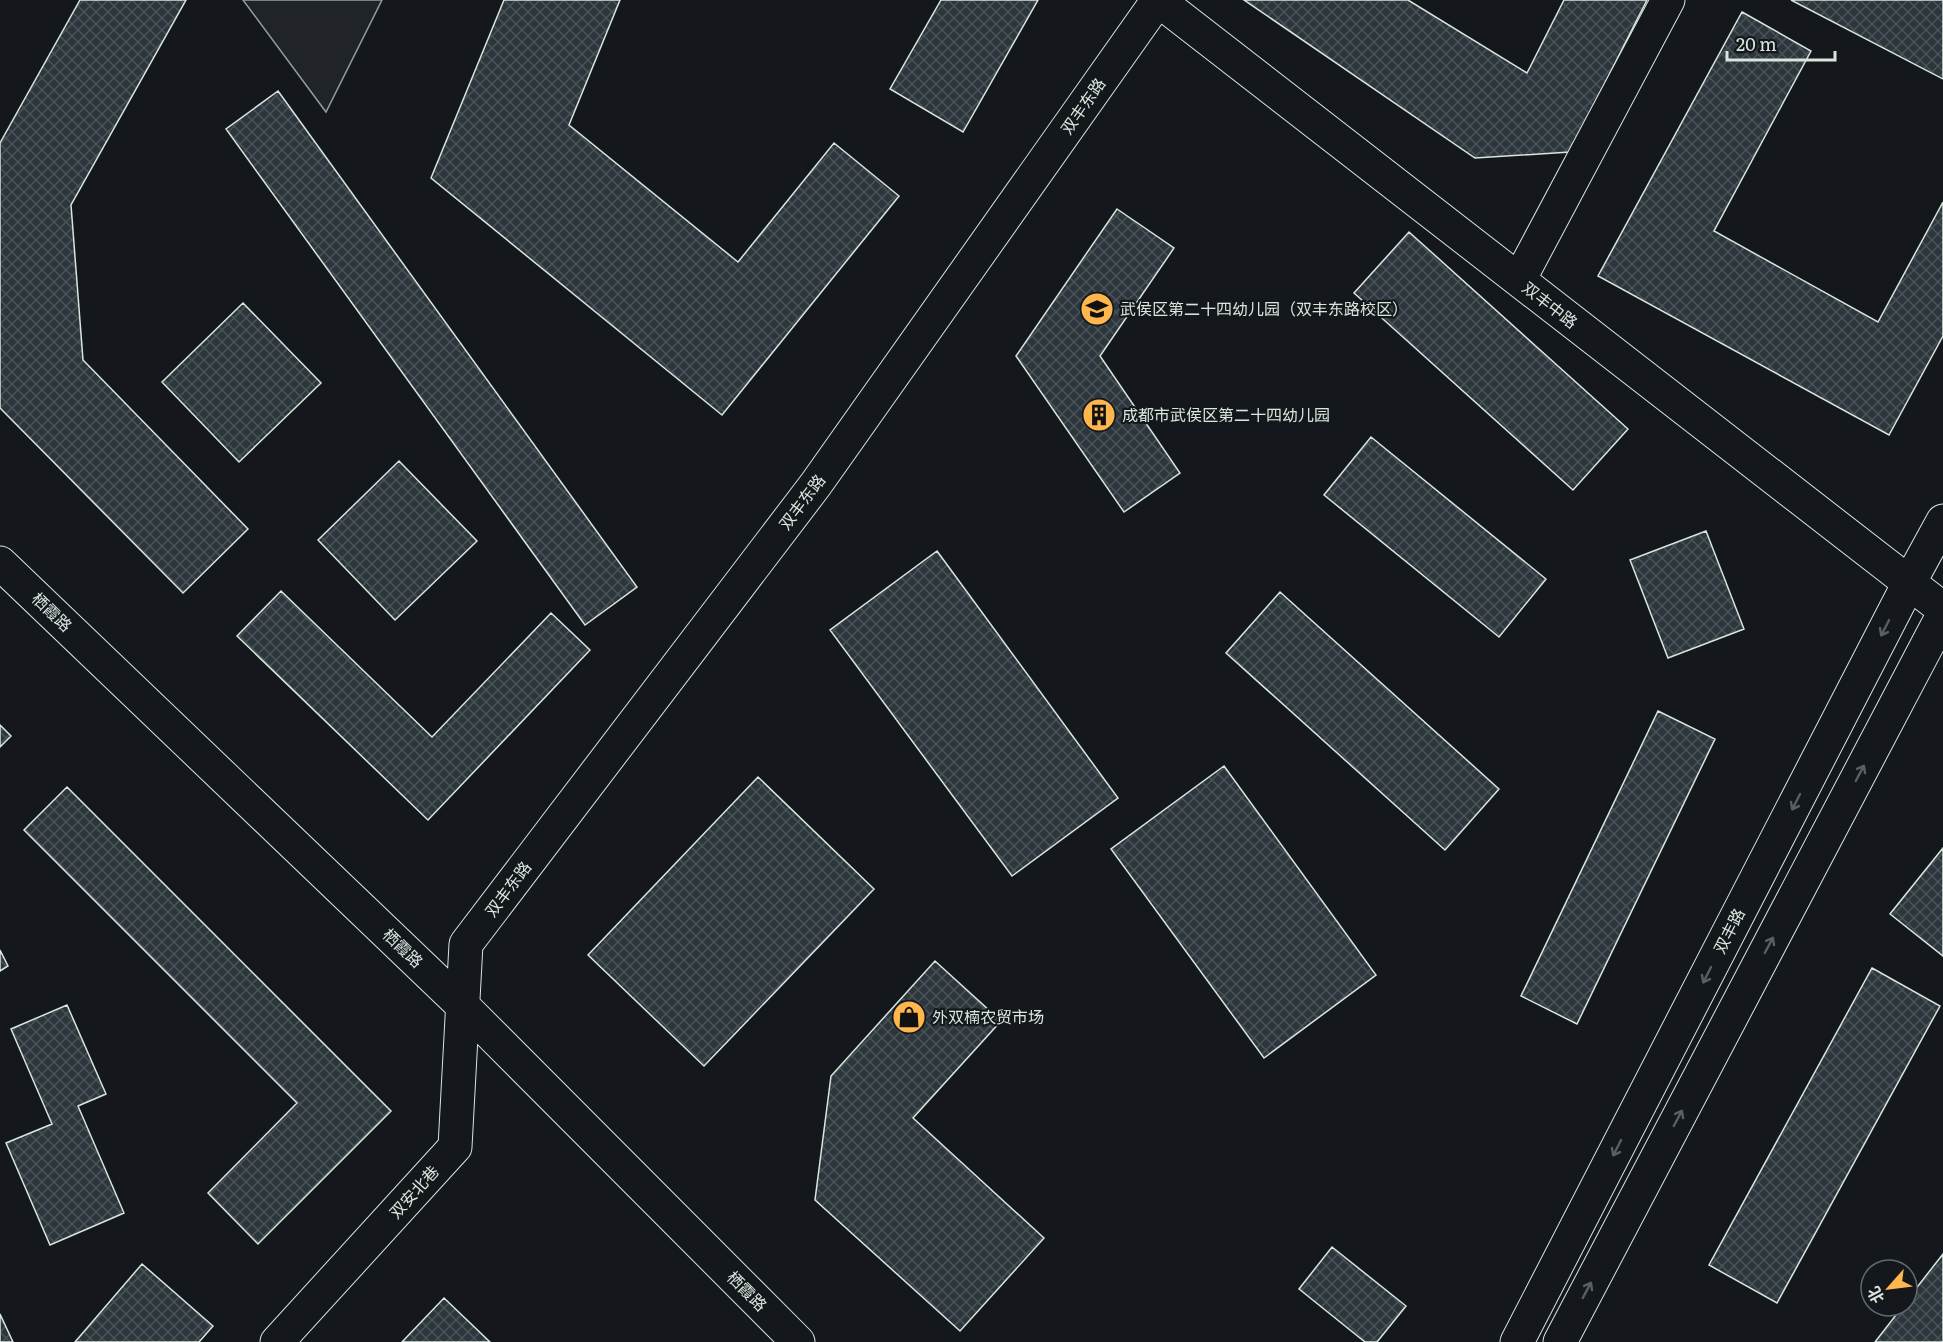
<svg xmlns="http://www.w3.org/2000/svg" width="1943" height="1342" viewBox="0 0 1943 1342" font-family="Literata,'Noto Sans SC',serif">
<defs>
<pattern id="building-cross-hatch" width="8" height="8" patternUnits="userSpaceOnUse" patternTransform="scale(1.5)"><rect width="8" height="8" fill="#2c363c"/><path d="M0 0l8 8M0 8l8-8" fill="none" stroke="#4a5358"/></pattern>
</defs>
<rect width="100%" height="100%" fill="#14181c"/>
<path fill="#202428" stroke="#939e99" stroke-width="1.5" d="M243,0h139l-56,112z"/>
<path fill="url(#building-cross-hatch)" stroke="#d8e6dc" stroke-width="1.5" d="M80,0h106l-115,205 12,155 165,169 -65,64 -183,-185v-265z
M504,0h116l-51,125 169,137 96,-119 65,53 -177,219 -291,-237z
M941,0h97l-75,132 -73,-43z
M1244,0h164l119,73 37,-73h83l-77,152 -95,6z
M1791,0h152v79z
M1742,12l69,39 -97,180 164,91 65,-120v134l-54,99 -291,-159z
M278,91l359,496 -52,38 -359,-496z
M1117,209l57,39 -74,108 80,117 -56,39 -108,-156z
M1409,232l219,197 -55,61 -219,-197z
M243,303l78,80 -82,79 -77,-80z
M1371,437l175,142 -47,58 -175,-142z
M399,461l78,80 -82,79 -77,-80z
M1706,531l38,98 -76,29 -38,-98z
M937,551l181,247 -106,78 -182,-246z
M281,591l151,146 119,-124 39,37 -162,170 -191,-184z
M1280,592l219,197 -54,61 -219,-197z
M1658,711l57,28 -138,285 -56,-28z
M0,725l11,11 -11,11z
M1224,766l152,209 -112,83 -153,-209z
M758,777l116,112 -170,177 -116,-111z
M67,787l324,324 -133,133 -50,-51 89,-90 -273,-273z
M1943,848v108l-53,-42z
M0,950l8,16 -8,5z
M935,961l66,60 -88,97 131,120 -84,93 -145,-131 16,-124z
M1872,968l68,38 -163,297 -68,-38z
M67,1005l39,89 -28,12 46,107 -74,32 -44,-102 46,-19 -41,-95z
M1332,1247l74,59 -29,36h-12l-66,-53z
M1943,1254v88h-68l28,-36h4v-6z
M142,1264l71,62 -14,16h-124z
M444,1298l46,44h-88z
M0,1314l13,28h-13z"/>
<g fill="none" stroke-linecap="round" stroke-linejoin="round">
<defs>
<path id="minor" d="M1158,0l785,609
M1519,280l149,-280
M0,563l462,442 336,337
M277,1342l178,-195 11,-203 350,-460 342,-484
M1517,1342l392,-759 34,-62
M1560,1342l383,-727"/>
</defs>
<use href="#minor" stroke="#d8e6dc" stroke-width="35"/>
<use href="#minor" stroke="#14181c" stroke-width="33"/>
</g>
<defs><path id="oneway-shaft" d="M-6 0H5M1.5-3L5.5 0L1.5 3" fill="none" stroke-width="1.6" stroke-linecap="round" stroke-linejoin="round" transform="scale(1.5)"/></defs>
<g stroke="#59605f">
<use href="#oneway-shaft" transform="translate(1885 628) rotate(117)"/>
<use href="#oneway-shaft" transform="translate(1860 773) rotate(-62)"/>
<use href="#oneway-shaft" transform="translate(1796 802) rotate(117)"/>
<use href="#oneway-shaft" transform="translate(1769 945) rotate(-62)"/>
<use href="#oneway-shaft" transform="translate(1707 975) rotate(117)"/>
<use href="#oneway-shaft" transform="translate(1678 1118) rotate(-62)"/>
<use href="#oneway-shaft" transform="translate(1617 1148) rotate(117)"/>
<use href="#oneway-shaft" transform="translate(1587 1290) rotate(-62)"/>
</g>
<defs>
<symbol id="school-disc" viewBox="-11 -11 22 22"><circle r="9.5" fill="#ffb74d" stroke="#14181c"/><path d="M0-5L7-2L0 1L-7-2ZM-4 1L0 2.5L4 1V4Q0 6-4 4Z" fill="#111"/></symbol>
<symbol id="building-disc" viewBox="-11 -11 22 22"><circle r="9.5" fill="#ffb74d" stroke="#14181c"/><path d="M-4-6H4V6H1V3H-1V6H-4ZM-2.5-4.3h1.7v1.8h-1.7ZM.8-4.3h1.7v1.8H.8ZM-2.5-1h1.7V.8h-1.7ZM.8-1h1.7V.8H.8Z" fill="#111"/></symbol>
<symbol id="shop-disc" viewBox="-11 -11 22 22"><circle r="9.5" fill="#ffb74d" stroke="#14181c"/><path d="M-5-2.5h2.3a2.7 3.5 0 0 1 5.4 0H5L5.5 6h-11ZM-1.5-2.5h3a1.5 2.3 0 0 0-3 0Z" fill="#111"/></symbol>
</defs>
<g fill-rule="evenodd">
<use href="#school-disc" x="1078" y="290" width="38" height="38"/>
<use href="#building-disc" x="1080" y="396" width="38" height="38"/>
<use href="#shop-disc" x="890" y="998" width="38" height="38"/>
</g>
<g text-anchor="middle" stroke-width="4.5" stroke-linejoin="round" paint-order="stroke">
<g font-size="16" fill="#d8e6dc" stroke="#14181c">
<text transform="translate(1083 106) rotate(-55)" y="6">双丰东路</text>
<text transform="translate(1550 305) rotate(38)" y="6">双丰中路</text>
<text transform="translate(802 502) rotate(-53)" y="6">双丰东路</text>
<text transform="translate(52 612) rotate(44)" y="6">栖霞路</text>
<text transform="translate(508 889) rotate(-53)" y="6">双丰东路</text>
<text transform="translate(1729 931) rotate(-63)" y="6">双丰路</text>
<text transform="translate(403 948) rotate(44)" y="6">栖霞路</text>
<text transform="translate(414 1192) rotate(-48)" y="6">双安北巷</text>
<text transform="translate(747 1291) rotate(45)" y="6">栖霞路</text>
</g>
<g font-size="16" fill="#d8e6dc" stroke="#14181c" text-anchor="start">
<text x="1120" y="315">武侯区第二十四幼儿园（双丰东路校区）</text>
<text x="1122" y="421">成都市武侯区第二十四幼儿园</text>
<text x="932" y="1023">外双楠农贸市场</text>
</g>
</g>
<g transform="translate(1889 1288) rotate(242)"><circle r="28" fill="#14181c" stroke="#626a69" stroke-width="1.5"/>
<path d="M0-4.5L10 22L0 15L-10 22Z" fill="#ffb74d"/>
<text y="-9" font-size="16" font-weight="bold" text-anchor="middle" fill="#d8e6dc">北</text>
</g>
<path d="M1727 51v9h108v-9" fill="none" stroke="#d8e6dc" stroke-width="3"/>
<text x="1736" y="51" font-size="18" fill="#d8e6dc" stroke="#14181c" stroke-width="4.5" paint-order="stroke">20 m</text>
</svg>
